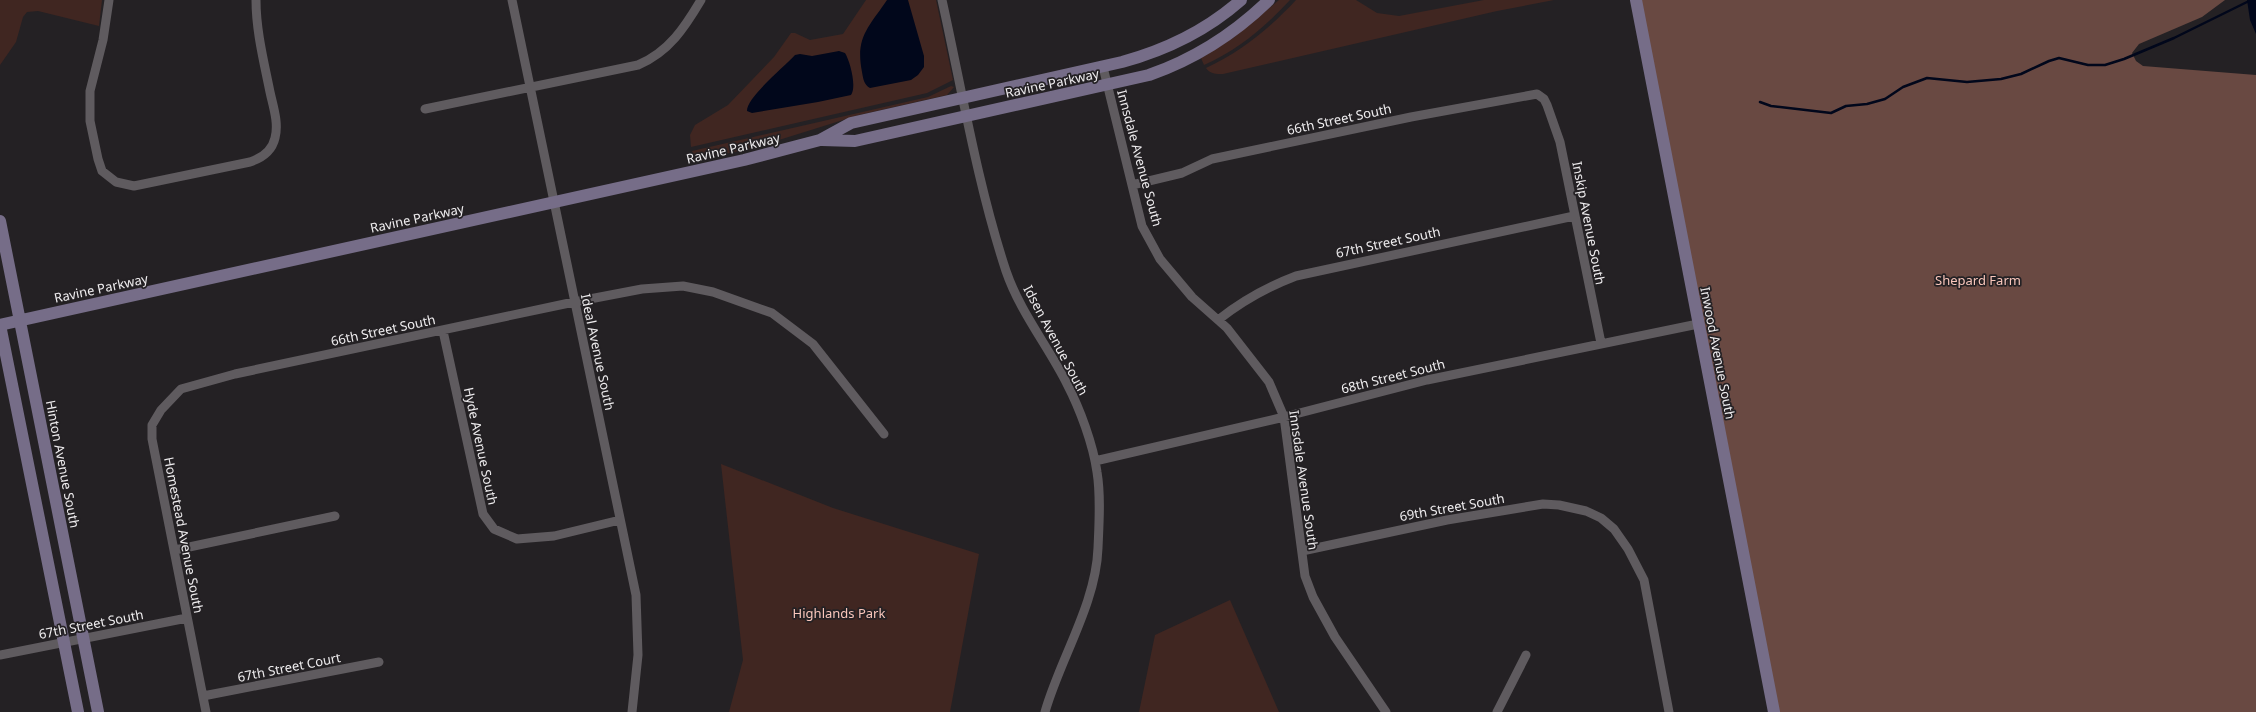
<svg xmlns="http://www.w3.org/2000/svg" width="2256" height="712" viewBox="0 0 2256 712" font-family="'Noto Sans',sans-serif">
<rect width="100%" height="100%" fill="#242124"/>
<path fill="#402621" d="M0,0h102l-3,26 -61,-15 -11,1 -4,5 -7,25 -16,23z
M866,0h70l17,80 -26,13 -236,54 -1,-12 5,-10 33,-20 46,-48 17,-24h4l15,7 33,-6z
M1279,0h11c-25,27 -52,50 -86,65l-3,-7 32,-20z
M1296,0h60l21,13 22,3 85,-16h70l-57,11 -274,63c-7,0 -13,0 -17,-6 35,-16 64,-40 90,-68z
M951,86l3,1 -7,8 -88,20 -103,32 -62,14 -2,-10 236,-54z
M721,464l112,44 146,46 -29,158h-221l14,-52z
M1230,600l49,112h-140l16,-77z"/>
<path fill="#694942" d="M1641,0h584l-23,17 -63,27 -7,9 4,8 7,5 113,9v637h-477z"/>
<path fill="#01071b" d="M887,0h21l16,56v11l-6,8 -7,5 -41,8c-6,-3 -7,-10 -8,-16 -7,-35 7,-45 25,-72z
M2247,0h9v34l-6,-14z
M839,51l6,2c5,8 12,34 6,42l-33,7 -66,11 -5,-2c-1,-13 38,-45 48,-56l5,-1 12,2z"/>
<g fill="none" stroke-linecap="round" stroke-linejoin="round">
<path stroke="#01071b" stroke-width="2.5" d="M1760,102l11,4 60,7 15,-7 21,-2 18,-5 18,-12 24,-9 40,4 34,-3 20,-5 28,-13 10,-3 29,7h17l19,-6 50,-21 73,-36"/>
<path stroke="#5f5b5f" stroke-width="9" d="M109,0l-6,40 -13,51v30l8,38 4,12 14,11 18,4 116,-24c12,-4 22,-11 25,-24 4,-15 -2,-32 -5,-46 -6,-30 -14,-61 -14,-92
M512,0l124,595 2,60 -6,57
M942,0c20,90 35,183 64,271 14,41 42,75 61,113 13,25 26,60 30,88 4,24 2,52 1,76 -2,56 -38,111 -53,164
M1103,67l39,159 18,33 32,38 35,31 42,54 15,35 21,159 8,21 22,40 51,75
M425,109l213,-44c31,-13 47,-38 63,-65
M1132,185l50,-12 30,-14 199,-42 126,-23 7,5 3,6 13,37 41,201
M1218,320c24,-19 49,-33 78,-44l278,-60
M443,331l40,183 11,15 23,10 37,-3 66,-16
M1095,461l189,-44 143,-37 271,-56
M175,550l160,-34
M1302,551l145,-31 96,-16 16,1 27,6 15,7 13,11 14,20 16,31 25,132
M0,655l187,-37
M203,696l176,-34
M206,712l-54,-273v-14l9,-15 20,-21 54,-15 339,-72 68,-13 41,-3 30,6 59,21 41,31 71,90
M1497,712l29,-57"/>
<path stroke="#766d88" stroke-width="12" d="M1636,0l138,712
M822,140l33,1 294,-66c46,-16 85,-41 120,-75
M0,221l98,491
M0,325l744,-165 76,-20 31,-17 271,-61c44,-12 85,-32 119,-62
M0,325l78,387"/>
</g>
<g text-anchor="middle" stroke-width="3.5" stroke-linejoin="round" paint-order="stroke">
<g font-size="13" fill="#eeecee" stroke="#242124">
<text transform="translate(1052 83) rotate(-12)" y="5">Ravine Parkway</text>
<text transform="translate(1339 119) rotate(-12)" y="5">66th Street South</text>
<text transform="translate(733 148) rotate(-13)" y="5">Ravine Parkway</text>
<text transform="translate(1140 158) rotate(75)" y="5">Innsdale Avenue South</text>
<text transform="translate(417 218) rotate(-12)" y="5">Ravine Parkway</text>
<text transform="translate(1589 223) rotate(79)" y="5">Inskip Avenue South</text>
<text transform="translate(1388 242) rotate(-12)" y="5">67th Street South</text>
<text transform="translate(101 288) rotate(-12)" y="5">Ravine Parkway</text>
<text transform="translate(383 330) rotate(-12)" y="5">66th Street South</text>
<text transform="translate(1056 340) rotate(62)" y="5">Idsen Avenue South</text>
<text transform="translate(598 352) rotate(78)" y="5">Ideal Avenue South</text>
<text transform="translate(1718 353) rotate(79)" y="5">Inwood Avenue South</text>
<text transform="translate(1393 376) rotate(-14)" y="5">68th Street South</text>
<text transform="translate(481 446) rotate(78)" y="5">Hyde Avenue South</text>
<text transform="translate(63 464) rotate(79)" y="5">Hinton Avenue South</text>
<text transform="translate(1304 480) rotate(82)" y="5">Innsdale Avenue South</text>
<text transform="translate(1452 507) rotate(-10)" y="5">69th Street South</text>
<text transform="translate(184 535) rotate(79)" y="5">Homestead Avenue South</text>
<text transform="translate(91 624) rotate(-11)" y="5">67th Street South</text>
<text transform="translate(289 667) rotate(-11)" y="5">67th Street Court</text>
</g>
<g font-size="13" fill="#f9c6bb" stroke="#242124">
<text x="1978" y="285">Shepard Farm</text>
<text x="839" y="618">Highlands Park</text>
</g>
</g>
</svg>
